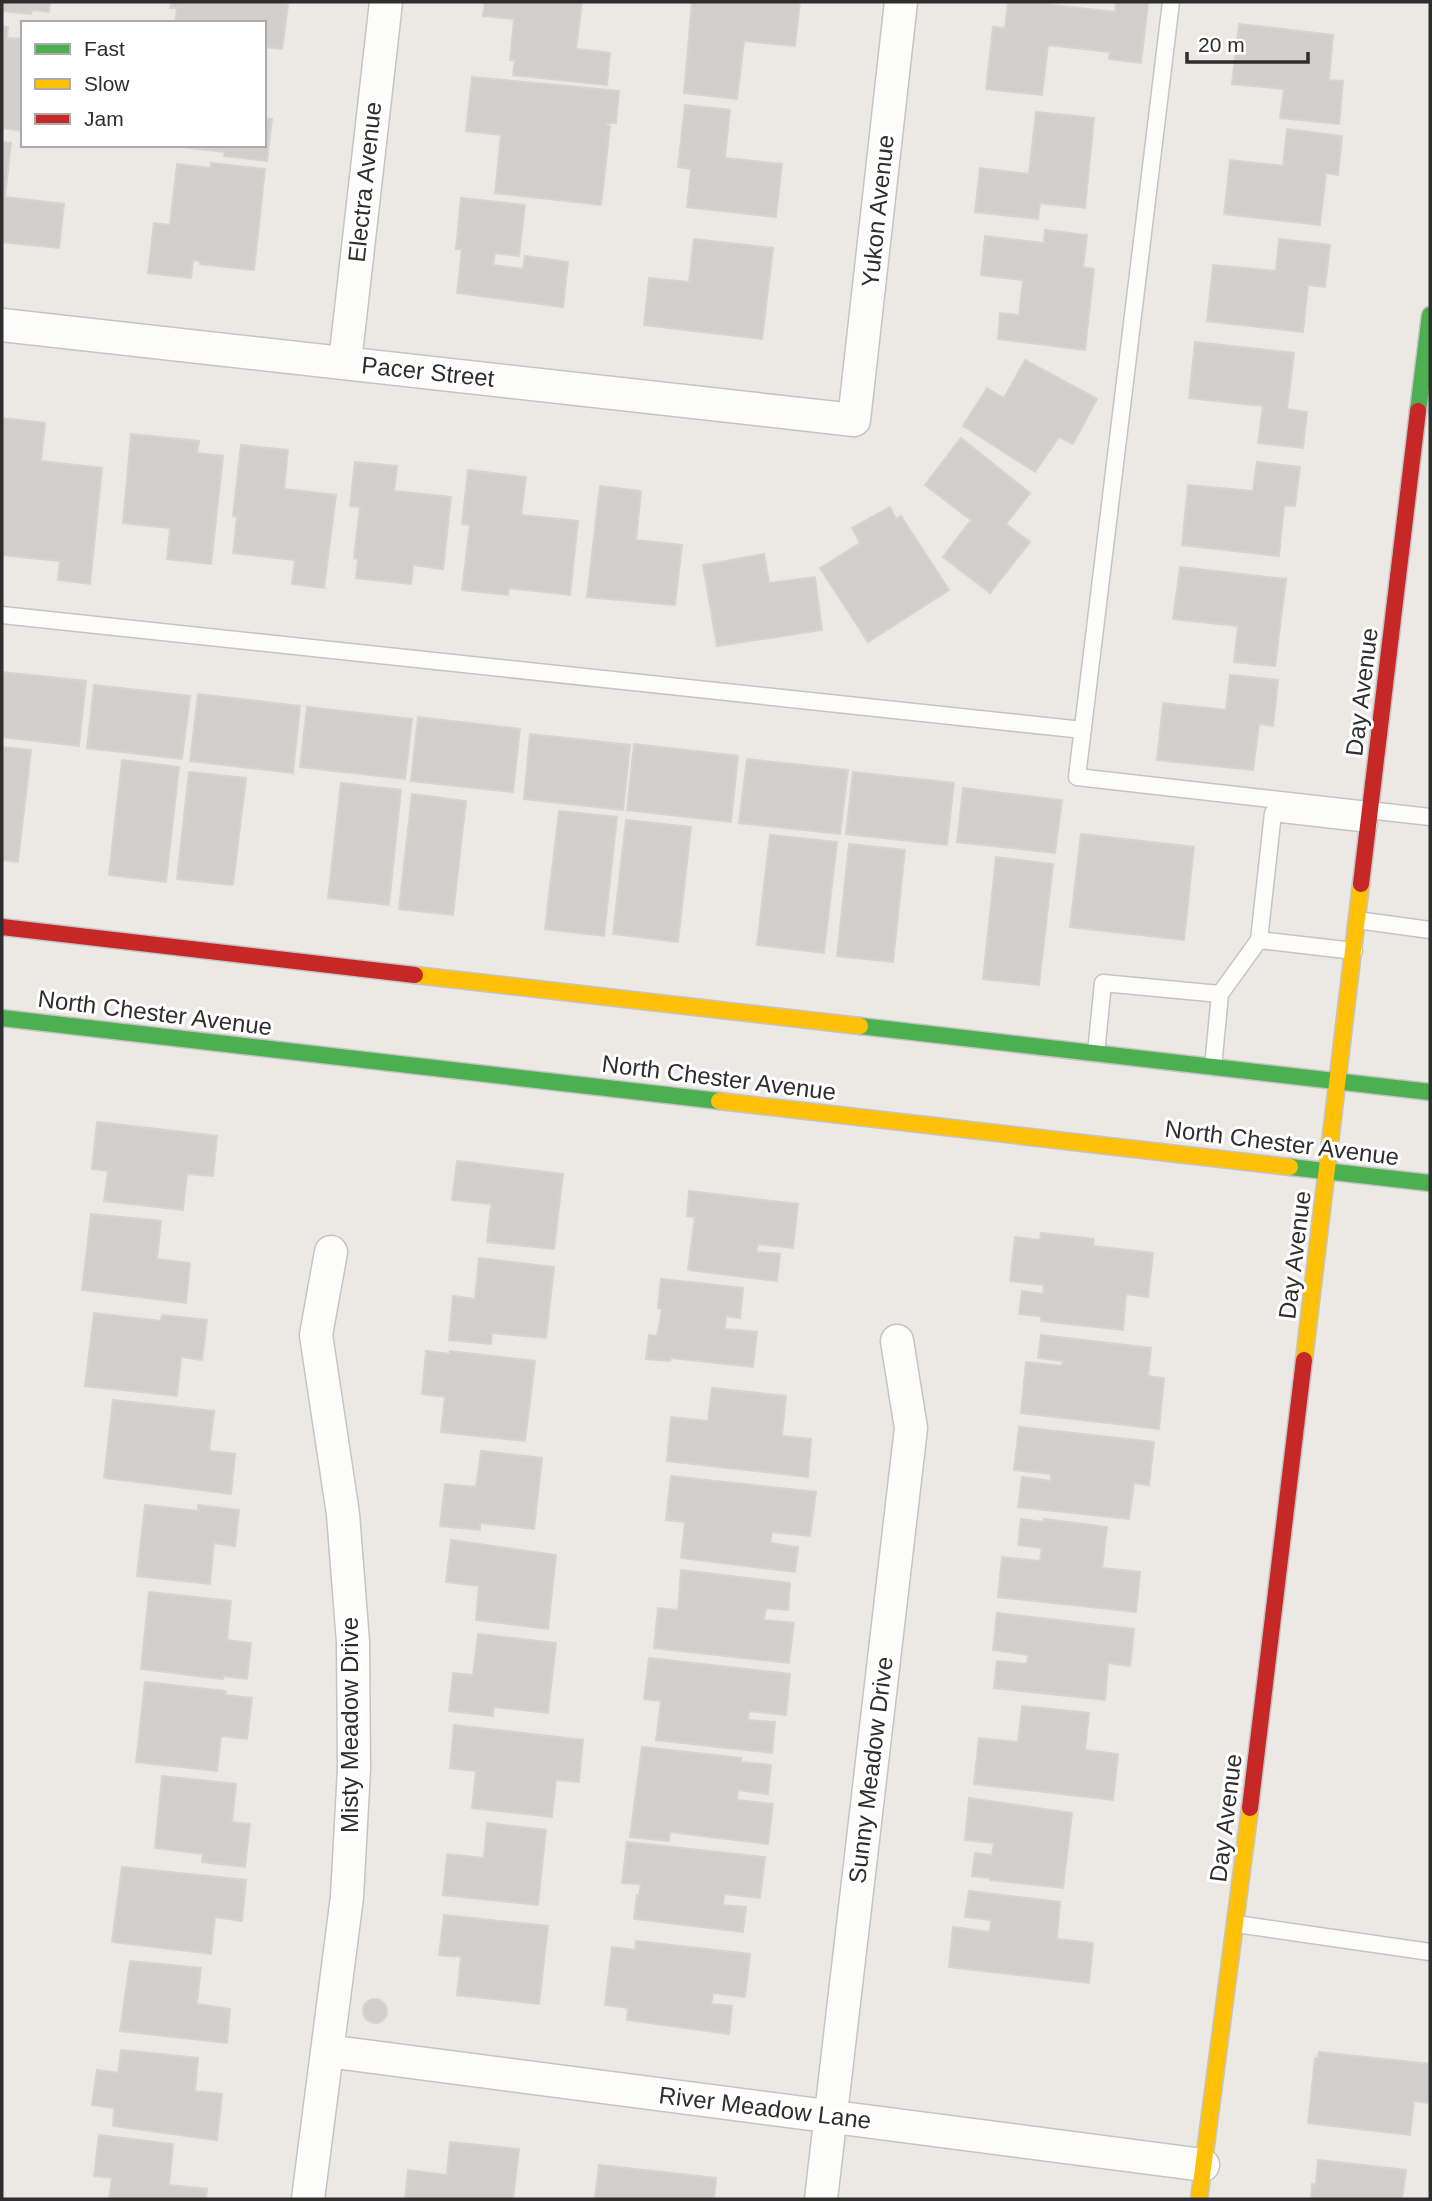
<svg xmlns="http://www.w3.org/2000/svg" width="1432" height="2201" viewBox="0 0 1432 2201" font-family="Arial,sans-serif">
<rect width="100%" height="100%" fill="#ece8e4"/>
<path fill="#d1cecb" stroke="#d7d4d0" stroke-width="2" d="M2,2h48l-1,10 -17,-2 -1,4 -29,-3z
M171,2h91l26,3 -6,44 -18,-2v-24h-89l2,-15h-7z
M485,2h97l-6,47 34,4 -3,32 -94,-10 2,-15h-5l4,-41 -31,-3z
M692,2h108l-5,44 -51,-5 -7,58 -53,-6z
M1008,2h19l88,10 1,-10 32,1 -7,60 -32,-4 1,-7 -62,-7 -6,50 -56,-6 7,-62 12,1z
M1239,24l94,11 -4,45 14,1 -4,43 -59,-6 4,-29 -52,-5z
M2,26l6,1 -1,11 16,1v92l-21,-3z
M472,77l147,14 -3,32h-10v2l4,1 -9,79 -106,-12 6,-58 -35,-4z
M685,105l45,5 -5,48 57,6 -6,53 -89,-10 4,-38 -13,-2z
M1036,112l58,6 -9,90 -45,-5 -2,16 -63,-7 5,-44 49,6z
M264,118l8,1 -5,42 -43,-5 1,-4 -61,-7h100z
M1287,129l55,7 -4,39 -12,-2 -6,52 -96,-11 6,-54 53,6z
M2,142l9,1 -6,54 59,7 -5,44 -57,-6z
M211,163l54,6 -11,101 -54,-6v-3l-7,-1 -2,18 -43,-5 6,-50 16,2 7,-61 34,4z
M461,198l64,7 -6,51 -24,-3 -2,12 30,4 2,-13 43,6 -5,45 -106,-14 5,-44h-6z
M1045,230l42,5 -4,32 11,2 -9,81 -87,-11 2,-26 19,2 4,-35 -42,-5 4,-39 59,7z
M694,239l79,9 -11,91 -118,-14 5,-47 40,4z
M1279,239l51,6 -5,42 -17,-2 -5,47 -96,-11 6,-56 63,6z
M1195,342l99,11 -7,56 20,3 -4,36 -45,-5 5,-37 -74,-8z
M1025,360l72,39 -24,45 -14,-7 -24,35 -72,-46 24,-38 17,10z
M2,418l43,5 -4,38 61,7 -12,116 -32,-4 2,-19 -58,-6z
M131,434l68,7 -2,12 26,3 -12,108 -44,-5 3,-31 -47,-5z
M961,438l69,55 -24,31 24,18 -40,51 -47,-36 28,-37 -46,-35z
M241,445l47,5 -4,39 52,6 -12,93 -32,-4 3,-24 -62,-7 4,-36 -4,-1z
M355,462l42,4 -3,25 57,6 -8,72 -30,-4 -2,19 -55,-6 2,-19 -4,-1 6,-51 -10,-1z
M1257,462l43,5 -5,39 -11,-1 -5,51 -97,-11 6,-60 65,6z
M468,470l58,7 -5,38 57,6 -8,74 -61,-7 -1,7 -46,-5 8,-65 -8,-1z
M600,486l41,5 -5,49 46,5 -7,60 -88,-8z
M890,507l6,12 5,-3 48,74 -81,52 -48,-74 40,-25 -8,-15z
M764,554l5,29 46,-6 7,53 -105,16 -14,-81z
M1180,567l106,12 -11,87 -41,-4 4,-36 -65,-7z
M2,672l84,9 -7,65 -77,-9z
M1230,675l48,5 -5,46 -14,-2 -6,46 -96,-10 6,-57 63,7z
M94,685l96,11 -8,63 -95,-11z
M198,694l102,12 -7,67 -103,-12z
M307,707l105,12 -7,60 -105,-12z
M418,717l102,12 -7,63 -102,-11z
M530,734l100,11 -7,65 -99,-11z
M634,744l104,12 -7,66 -104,-12z
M2,747l29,3 -13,112 -16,-2z
M747,759l101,11 -8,64 -101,-11z
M122,760l57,7 -13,115 -57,-7z
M189,772l57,6 -13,107 -56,-6z
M853,772l101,11 -7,62 -101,-11z
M341,783l60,7 -12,115 -61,-7z
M963,788l99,12 -7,53 -98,-11z
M412,794l54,7 -13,114 -54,-6z
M559,811l58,6 -13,119 -59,-7z
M626,820l65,7 -13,115 -65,-8z
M1081,834l113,13 -10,93 -114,-13z
M770,835l67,7 -13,111 -67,-8z
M849,844l56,6 -12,112 -56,-6z
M996,857l57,7 -14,121 -56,-6z
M97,1122l120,14 -4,40 -26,-2 -4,36 -79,-9 4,-30 -16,-2z
M457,1161l106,13 -9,75 -67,-7 4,-38 -39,-4z
M689,1191l109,13 -5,44 -35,-4 -1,8 23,2 -3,27 -89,-11 7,-53 -8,-1z
M91,1214l70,7 -4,38 33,4 -4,40 -104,-13z
M1041,1233l53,6 -1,7 60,7 -5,44 -22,-3 -3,36 -82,-9v-5l-22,-2 3,-23 21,3 1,-9 -34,-4 5,-44 25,3z
M479,1258l75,9 -8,71 -54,-5 -1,11 -42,-4 4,-44 22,3z
M661,1279l82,9 -3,30 -14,-2 -1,13 32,3 -4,35 -82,-9 -1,3 -24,-2 3,-24 8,1 3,-15 2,-12 -4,-1z
M94,1313l67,8 1,-6 45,5 -5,40 -21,-3 -4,39 -92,-10z
M1041,1335l110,13 -3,28 16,2 -5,51 -138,-16 5,-51 36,4 1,-5 -25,-3z
M426,1351l24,3v-3l85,10 -10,80 -84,-9 4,-35 -23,-3z
M712,1388l74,8 -4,40 29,3 -3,38 -141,-16 4,-44 37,4z
M113,1400l101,11 -5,40 26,3 -4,40 -127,-16z
M1019,1427l135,15 -5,43 -15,-2 -5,36 -111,-12 4,-30 29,4v-7l-37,-4z
M481,1451l61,7 -8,71 -54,-6v7l-40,-4 5,-42 31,3z
M671,1476l145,16 -6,44 -38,-4 -2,11 28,4 -3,25 -114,-14 4,-36 -19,-2z
M145,1505l53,6v-6l41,5 -4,36 -21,-3 -4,41 -73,-8z
M1021,1519l23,3v-3l63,8 -5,41 38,4 -4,40 -138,-15 4,-40 38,4 2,-13 -24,-3z
M451,1540l105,15 -8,74 -72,-9 3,-34 -33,-4z
M681,1570l109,13 -2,27 -22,-2 -2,12 30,3 -5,40 -135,-15 4,-40 20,2z
M149,1592l82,9 -4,39 24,3 -4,36 -24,-3v3l-82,-10z
M997,1613l137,16 -4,37 -22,-3 -3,37 -111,-12 3,-27 30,3 1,-9 -35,-5z
M478,1634l78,9 -8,70 -54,-6 -1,9 -44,-5 4,-38 20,2z
M649,1658l141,16 -4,41 -37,-4 -1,9 27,2 -3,31 -116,-13 5,-39 -17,-2z
M145,1682l81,9 -1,4 27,3 -5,41 -26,-3 -4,35 -81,-9z
M1022,1706l67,7 -4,37 33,4 -5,46 -139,-16 5,-46 39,4z
M454,1725l129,15 -4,42 -23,-2 -4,37 -80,-9 4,-37 -26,-3z
M642,1747l99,11v4l30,3 -3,29 -30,-4 -1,10 36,4 -5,40 -98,-12 -1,9 -39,-4z
M162,1776l74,8 -4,38 18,2 -5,43 -43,-5 1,-8 -48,-6z
M969,1798l103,15 -9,75 -73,-8v-2l-18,-2 3,-23 17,2 2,-12 -29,-3z
M487,1823l59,7 -8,75 -95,-10 4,-41 37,4z
M627,1842l138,15 -5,41 -36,-4 -1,11 23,2 -3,25 -109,-13 3,-24h2l2,-11 -19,-1z
M122,1867l124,13 -4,41 -27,-4 -4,37 -99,-12z
M969,1891l91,11 -3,37 36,4 -4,40 -140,-16 4,-40 37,5 1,-12 -26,-3z
M444,1915l104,11 -9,78 -82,-9 4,-38 -22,-2z
M636,1941l114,13 -5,43 -32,-4 -2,11 21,2 -3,28 -102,-14 1,-12 -23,-3 7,-58 23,3z
M130,1961l71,7 -4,36 33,5 -3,34 -107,-12z
M363 2011a12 12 0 1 1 24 0a12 12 0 1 1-24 0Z
M121,2050l77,8 -3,33 27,3 -5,46 -104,-14 1,-18 -22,-3 5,-35 21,3z
M1319,2052l111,12v39l-16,-2 -4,34 -102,-12 7,-65h3z
M99,2135l74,9 -4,41 38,4 -1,10h-97l3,-21 -18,-2z
M450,2142l69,7 -6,50h-108l3,-29 39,5z
M1318,2160l88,10 -4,29h-91l1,-15 4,1z
M599,2165l117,13 -2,21h-119z"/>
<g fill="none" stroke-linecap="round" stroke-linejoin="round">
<defs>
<path id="lane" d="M1171,2l-94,775 353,40
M2,615l1081,115
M1357,920l73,10
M1354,951l-95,-11 14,-127 96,11
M1220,994l39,-54
M1096,1053l7,-70 117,11 -7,73
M1236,1924l194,28"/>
<path id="street" d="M2,325l852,95 47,-418
M345,362l41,-360
M327,2051l876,114
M308,2199l39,-302 7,-128 -1,-127 -10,-128 -27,-179 15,-83
M821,2199l90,-771 -14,-87"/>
<path id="fast" d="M1418,411l12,-96
M2,1018l717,83
M860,1026l570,66
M1290,1167l140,16"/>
<path id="slow" d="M415,975l445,51
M719,1101l571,66
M1304,1360l57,-476
M1199,2199l51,-391"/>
<path id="jam" d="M1361,884l57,-473
M2,927l413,48
M1250,1808l54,-448"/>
</defs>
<use href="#lane" stroke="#c5c4c5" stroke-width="19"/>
<use href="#street" stroke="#c5c4c5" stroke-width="35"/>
<use href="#fast" stroke="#c5c4c5" stroke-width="19"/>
<use href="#slow" stroke="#c5c4c5" stroke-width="19"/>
<use href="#jam" stroke="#c5c4c5" stroke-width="19"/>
<use href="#lane" stroke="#fcfcfb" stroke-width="16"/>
<use href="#street" stroke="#fcfcfb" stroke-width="32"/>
<use href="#fast" stroke="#4caf50" stroke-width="16"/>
<use href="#slow" stroke="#ffc107" stroke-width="16"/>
<use href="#jam" stroke="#c62828" stroke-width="16"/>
</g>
<g text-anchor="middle" stroke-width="6" stroke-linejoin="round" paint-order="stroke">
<g font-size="24" fill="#2e2e2e" stroke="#fff">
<text transform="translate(365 182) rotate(-84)" y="8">Electra Avenue</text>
<text transform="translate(878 211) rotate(-84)" y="8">Yukon Avenue</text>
<text transform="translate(428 372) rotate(6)" y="8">Pacer Street</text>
<text transform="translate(1362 692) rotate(-83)" y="8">Day Avenue</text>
<text transform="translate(155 1013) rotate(7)" y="8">North Chester Avenue</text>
<text transform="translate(719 1078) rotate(7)" y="8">North Chester Avenue</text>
<text transform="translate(1282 1143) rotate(7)" y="8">North Chester Avenue</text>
<text transform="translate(1295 1255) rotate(-83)" y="8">Day Avenue</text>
<text transform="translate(350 1725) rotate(-90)" y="8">Misty Meadow Drive</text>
<text transform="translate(871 1770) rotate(-83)" y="8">Sunny Meadow Drive</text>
<text transform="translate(1226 1818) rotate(-83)" y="8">Day Avenue</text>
<text transform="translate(765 2108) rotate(7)" y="8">River Meadow Lane</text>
</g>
</g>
<rect width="1432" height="2201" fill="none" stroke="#2e2e2e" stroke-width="7"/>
<rect x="21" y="21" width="245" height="126" fill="#ffffff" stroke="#ababab" stroke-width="2"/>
<rect x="35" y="44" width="35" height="10" fill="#4caf50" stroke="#ababab" stroke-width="2"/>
<text x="84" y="56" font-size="21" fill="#2e2e2e">Fast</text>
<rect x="35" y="79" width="35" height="10" fill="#ffc107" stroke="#ababab" stroke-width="2"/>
<text x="84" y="91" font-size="21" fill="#2e2e2e">Slow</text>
<rect x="35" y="114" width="35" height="10" fill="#c62828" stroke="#ababab" stroke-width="2"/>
<text x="84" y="126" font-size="21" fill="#2e2e2e">Jam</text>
<path d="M1187 52v10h121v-10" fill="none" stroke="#2e2e2e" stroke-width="3.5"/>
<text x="1198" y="52" font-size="21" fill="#2e2e2e" stroke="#ffffff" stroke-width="5" paint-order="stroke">20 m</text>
</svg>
